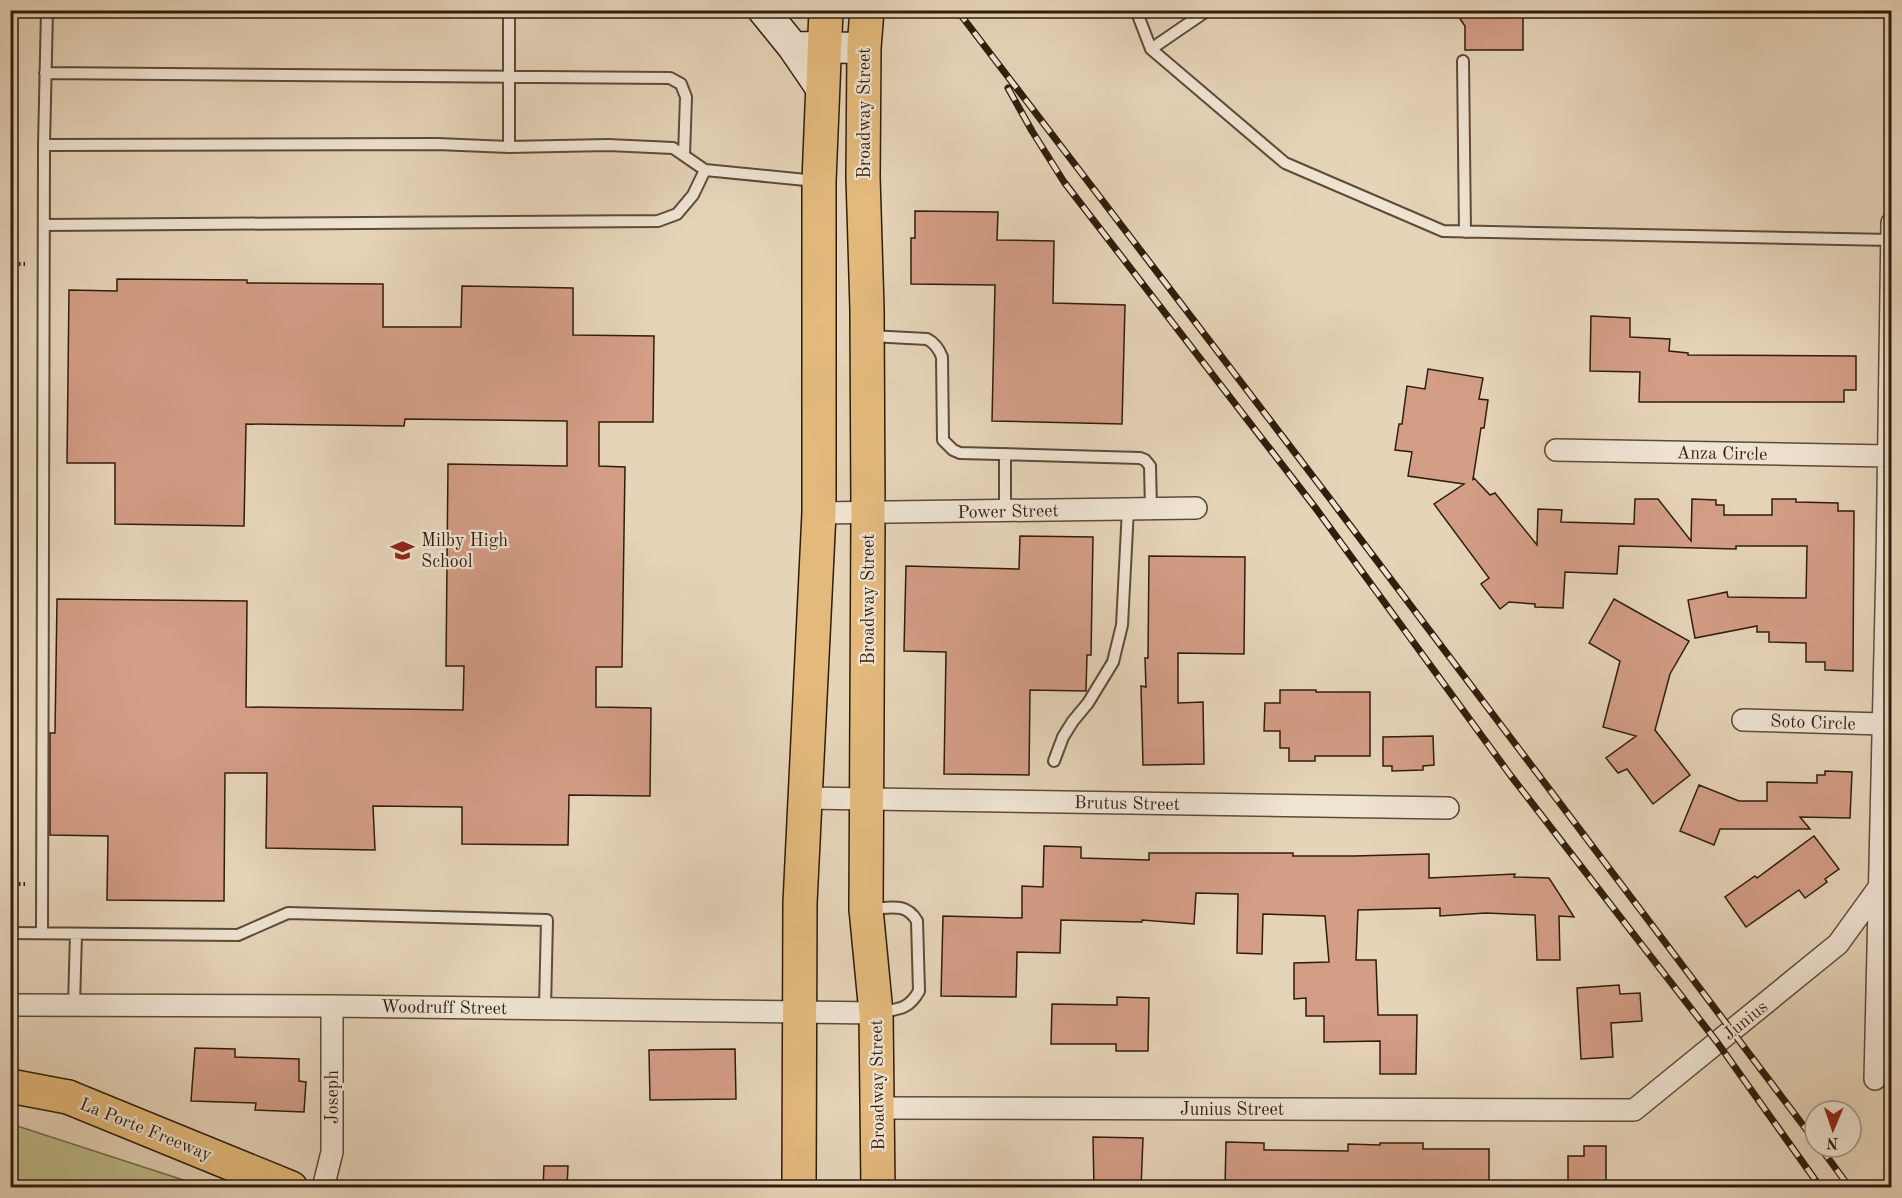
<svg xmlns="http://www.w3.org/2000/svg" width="1902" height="1198" viewBox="0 0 1902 1198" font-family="'Old Standard TT',serif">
<rect width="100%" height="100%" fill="#e6d4b9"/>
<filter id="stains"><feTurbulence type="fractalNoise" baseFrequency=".00333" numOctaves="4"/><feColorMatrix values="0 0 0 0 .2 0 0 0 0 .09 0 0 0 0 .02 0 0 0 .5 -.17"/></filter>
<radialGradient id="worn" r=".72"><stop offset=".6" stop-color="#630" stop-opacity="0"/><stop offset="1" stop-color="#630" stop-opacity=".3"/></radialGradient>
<path fill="#bdbb8a" stroke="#766c4b" stroke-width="1.5" d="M11,1124l194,63h-194z"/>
<path fill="#d39d86" stroke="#301d0c" stroke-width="1.5" d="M1454,10h69v40h-58v-24z
M915,211l83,1 -1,28 57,1 -1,62 72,2 -3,119 -130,-3 3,-136 -84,-1v-46h4z
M117,279l130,1v3l136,1v43h78l1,-41 111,2v47l81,1 -1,86h-54v44l26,1 -3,200h-26v40l55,1 -1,88 -81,-1 -1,50 -106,-1v-37l-89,-1 2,44 -109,-2 1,-75h-42l-1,128 -117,-1 1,-64 -58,-1v-102h5l2,-134 190,2 -1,106 217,3 1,-44h-18l2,-202 119,2v-45l-162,-2 -1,7 -158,-2 -2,102 -129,-2v-61h-48l2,-173 48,1z
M1591,316l39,2v19l40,2 -1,12 19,2v2l168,1v34h-12v12h-205l1,-30 -50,-1z
M1428,369l55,9 -4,21 9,1 -4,28h-3l-8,51 1,-1 16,17 5,-2 42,52 1,-36 24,1 -1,12 73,2 1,-25h23l33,42 1,-42 24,1v5h8v10h48v-16h24v3l42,1v8h16l-1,160 -28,-1v-8h-19v-19l-37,-1v-10h-12v-6l-62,12 -7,-38 39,-8 1,5 78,1 1,-52h-71v3l-117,-3 -2,28 -52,-2 -2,36 -28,-1v-3l-26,-2 -9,7 -19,-25 8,-6 -55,-74 30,-20 -56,-8 4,-24 -17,-2 4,-26h3l5,-38 18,3z
M1020,536l73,1 -2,118h-4l-1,36 -56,-1 -1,85 -85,-1 2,-122 -42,-1 2,-85 113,3z
M1149,556l96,1 -1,97 -66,-1v50l25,-1 1,62 -61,1 -2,-79 5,1 -1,-29h3z
M1614,599l75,42 -19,33 -15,56 35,45 -37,29 -26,-35 -9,4 -12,-15 30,-22 -33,-9 17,-66 -31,-18z
M1280,690h36v2h54v64h-55v5h-26v-13h-9v-17h-16l1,-28h15z
M1433,736l1,29 -11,1v4l-31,1v-5h-9v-29z
M1825,771l27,1 -2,46 -50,-1 10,12h-90l-6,16 -34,-14 19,-46 40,16h28v-19l50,1v-8h8z
M1814,836l25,33 -14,10 2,3 -22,16 -6,-8 -53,37 -21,-30 30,-21 2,2z
M1044,846l37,1v11l68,2v-7h144v3h61l75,-2v24l86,-4 -1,3 35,1 25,39 -15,-1 1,44h-23l-2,-45 -49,-2 -46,3v-8l-82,2 -2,50h20l2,55h39l-1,59h-36v-33l-56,1v-26h-18v-18l-12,1v-36l35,-1 -4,-46 -62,-2 -1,40 -25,-1 1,-59 -42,-1 -2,31 -52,-4v2l-81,-2 -1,33 -43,-1 -1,45 -75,-1 2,-80 79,2v-32l21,1z
M1619,985l1,9 20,-1 2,28 -31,2 2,34 -32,2 -4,-71z
M1117,997l32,1 -1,53h-32v-7h-65l1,-40 65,1z
M195,1048l40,1v8l64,2v22l7,1 -2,30 -49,-2 1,-7 -65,-2z
M735,1049l1,50 -86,1 -1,-50z
M1093,1137l50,1 -2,50h-47z
M1226,1142l38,1v7l84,1v-7l32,1v-2h43v6h66v39h-264z
M1584,1146h22v42h-38v-32h16z
M544,1166h24l-1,21h-24z"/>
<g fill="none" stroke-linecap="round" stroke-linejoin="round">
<defs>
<path id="lane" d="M509,10v137
M1136,10l15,39 134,114 158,68 448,9
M1151,49l57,-39
M1463,61l2,171
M45,73l625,5 11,6 5,13 -2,58
M44,145l3,-135
M44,225l614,-4 19,-7 16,-19 12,-25
M870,336l57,3c8,4 12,10 15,18l1,83 10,10 7,3 180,5 5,2 5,6 1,43
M1005,454v57
M1054,761l9,-24 10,-16 15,-18 25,-41 9,-37 6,-116
M870,909c20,-1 36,-7 47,12l2,70c-10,18 -20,18 -39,21
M10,933l228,2 50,-22 259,7 -2,88
M42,933l2,-788 393,-1 72,3 99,-2 65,3 32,22 111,11
M74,1005l2,-71"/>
<path id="street" d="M1556,450l332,6
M819,513l377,-5
M1743,720l140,4
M806,798l642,10
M10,1005l322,1 544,7
M1875,1079l12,-514 5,-342
M878,1108l756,2 204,-166 42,-58h12
M323,1188l9,-36v-146"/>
<path id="secondary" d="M763,10l30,37 30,44
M799,47l65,1"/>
<path id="primary" d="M867,10l-3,38 -1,129 4,132 1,204 -2,396 10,104 2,175
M68,1097l223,91
M799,1188l1,-285 19,-390v-332l7,-171"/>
<path id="highway" d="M10,1086l58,11"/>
</defs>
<use href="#lane" stroke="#5e4b37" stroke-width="14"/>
<use href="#street" stroke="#5e4b37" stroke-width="24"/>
<use href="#secondary" stroke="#301d0c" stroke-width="33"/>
<use href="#primary" stroke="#301d0c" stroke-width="36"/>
<use href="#highway" stroke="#301d0c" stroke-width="36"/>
<path stroke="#301d0c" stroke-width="4" stroke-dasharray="1.5 3" stroke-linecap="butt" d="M10,264h18
M10,884h16"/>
<use href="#lane" stroke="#efe3d2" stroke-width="10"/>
<use href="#street" stroke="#efe3d2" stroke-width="21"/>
<use href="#secondary" stroke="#efe3d2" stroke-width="30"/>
<use href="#primary" stroke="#e3ba7c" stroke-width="33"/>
<use href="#highway" stroke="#e3ba7c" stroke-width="33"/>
<defs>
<path id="rail" d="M957,10l377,494 481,637
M1008,88l24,43 32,51 253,328 194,266 206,266 104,146
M1820,1147l30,41"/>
</defs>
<use href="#rail" stroke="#301d0c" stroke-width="7"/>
<use href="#rail" stroke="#efe3d2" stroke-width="4.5" stroke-dasharray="14" stroke-linecap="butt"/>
</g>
<defs>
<symbol id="school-bare" viewBox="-9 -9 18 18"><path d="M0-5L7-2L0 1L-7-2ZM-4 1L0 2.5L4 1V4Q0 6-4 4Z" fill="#8f2418" stroke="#efe3d2" stroke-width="2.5" paint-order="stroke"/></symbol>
</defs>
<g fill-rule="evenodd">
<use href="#school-bare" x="386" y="534" width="33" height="33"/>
</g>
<g text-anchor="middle" stroke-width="4.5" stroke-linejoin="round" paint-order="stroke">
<g font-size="18" fill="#301d0c" stroke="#efe3d2">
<text transform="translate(864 113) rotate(-90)" y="6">Broadway Street</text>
<text transform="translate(1722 453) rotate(1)" y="6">Anza Circle</text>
<text transform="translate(1008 511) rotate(-1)" y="6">Power Street</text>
<text transform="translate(868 599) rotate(-90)" y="6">Broadway Street</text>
<text transform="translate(1813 722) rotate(2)" y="6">Soto Circle</text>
<text transform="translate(1127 803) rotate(1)" y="6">Brutus Street</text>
<text transform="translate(444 1007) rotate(1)" y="6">Woodruff Street</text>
<text transform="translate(1745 1020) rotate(-39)" y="6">Junius</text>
<text transform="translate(877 1085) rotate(-91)" y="6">Broadway Street</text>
<text transform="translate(332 1097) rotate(-90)" y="6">Joseph</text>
<text x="1232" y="1115">Junius Street</text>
<text transform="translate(146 1129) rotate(22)" y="6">La Porte Freeway</text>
</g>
<g font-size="18" fill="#301d0c" stroke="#efe3d2" text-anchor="start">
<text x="421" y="546">Milby High<tspan x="421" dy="21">School</tspan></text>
</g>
</g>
<rect width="1902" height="1198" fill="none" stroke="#e6d4b9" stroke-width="36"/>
<rect x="12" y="12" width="1878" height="1174" fill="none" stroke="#301d0c" stroke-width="3"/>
<rect x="18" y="18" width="1866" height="1162" fill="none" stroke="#301d0c" stroke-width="1.5"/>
<g transform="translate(1833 1129) rotate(182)"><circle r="28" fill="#efe3d2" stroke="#a39483" stroke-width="1.5"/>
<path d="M0-4.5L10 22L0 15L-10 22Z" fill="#8f2418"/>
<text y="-9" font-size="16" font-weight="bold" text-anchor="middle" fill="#301d0c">N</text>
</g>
<rect width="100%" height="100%" filter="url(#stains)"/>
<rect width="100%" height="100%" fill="url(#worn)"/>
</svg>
